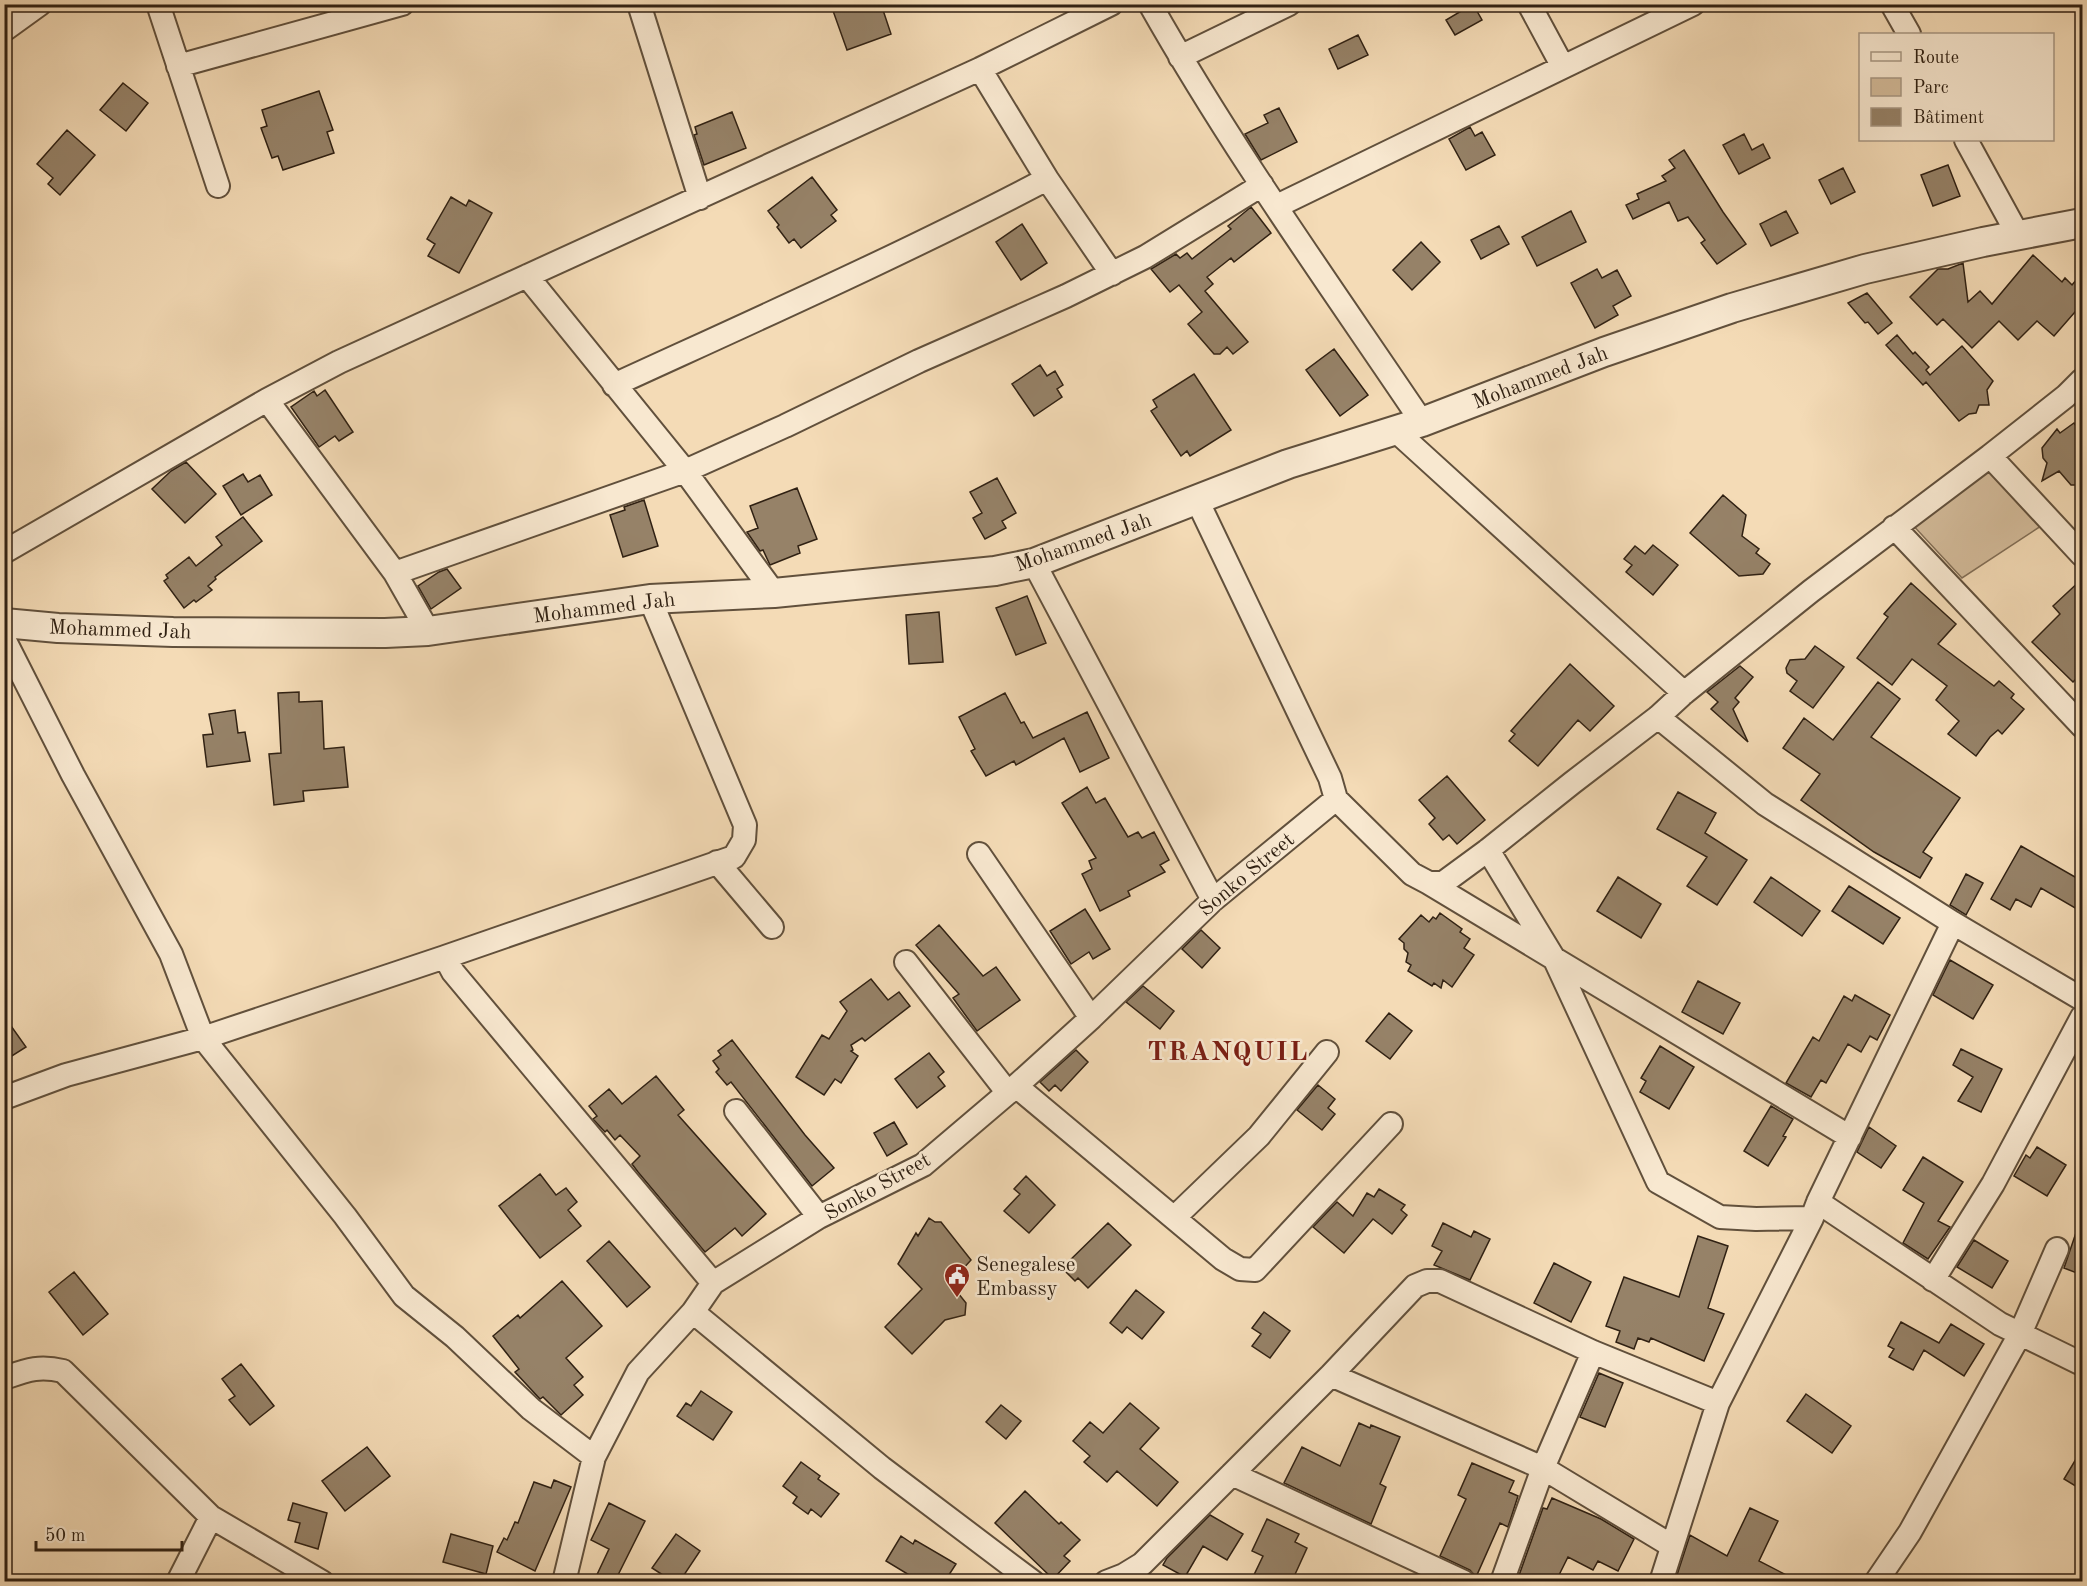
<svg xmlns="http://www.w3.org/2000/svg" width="2087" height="1586" viewBox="0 0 2087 1586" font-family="'Old Standard TT',serif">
<rect width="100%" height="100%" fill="#f4dbb6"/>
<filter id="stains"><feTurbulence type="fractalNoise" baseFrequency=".00333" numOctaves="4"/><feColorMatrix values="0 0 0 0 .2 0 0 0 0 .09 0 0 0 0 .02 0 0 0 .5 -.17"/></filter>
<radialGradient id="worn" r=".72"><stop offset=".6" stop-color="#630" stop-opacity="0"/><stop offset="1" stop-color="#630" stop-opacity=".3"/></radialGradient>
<path fill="#d3bb9a" stroke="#826e56" stroke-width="1.5" d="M1989,470l52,56 -79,52 -53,-57z"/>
<path fill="#968268" stroke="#302113" stroke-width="1.5" d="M842,4h39l10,30 -44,16 -15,-42z
M1473,4l9,16 -27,15 -9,-15z
M1358,35l10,20 -30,14 -9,-20z
M123,83l25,20 -22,28 -26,-21z
M319,91l14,39 -6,2 7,21 -51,17 -5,-14 -6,2 -11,-30 6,-2 -5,-16z
M1279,108l18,34 -36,18 -16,-26 23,-11 -4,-8z
M732,112l14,36 -42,17 -10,-30 3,-1 -2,-7z
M1470,127l5,9 7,-4 13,23 -29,15 -17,-31z
M67,130l28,25 -35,40 -12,-11 5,-6 -16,-14z
M1744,134l8,16 11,-6 7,14 -31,16 -16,-29z
M1684,150l39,62 23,32 -29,20 -16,-21 4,-3 -17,-23 -10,4 -9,-19 -36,17 -7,-14 13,-6 -2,-5 29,-13 -4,-5 13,-8 -6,-8z
M1948,165l12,31 -27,10 -12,-31z
M1843,168l12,24 -24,12 -12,-24z
M812,177l25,33 -6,5 5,6 -35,27 -7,-9 -5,4 -12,-16 2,-2 -11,-14z
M451,197l15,9 3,-6 23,13 -33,60 -31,-17 7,-12 -8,-5z
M1251,207l20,26 -37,29 -3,-4 -24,19 6,7 -8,7 43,51 -15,12 -6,-7 -7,7h-6l-26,-30 14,-12 -23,-27 -9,7 -19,-23 25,-15 4,4 7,-5 5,6 39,-30 -3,-3z
M1571,211l15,31 -49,24 -15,-29z
M1786,211l12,22 -27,13 -11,-22z
M1022,224l25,39 -26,17 -25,-38z
M1499,226l10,18 -28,15 -10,-19z
M1421,242l19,20 -28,28 -19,-20z
M2033,255l29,27 3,-4 7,7 10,-12v31l-28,32 -17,-15 -19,19 -19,-19 -27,27 -29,-29 -6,6 -27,-28 28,-28h10l15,-6 5,39 12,-11 12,13z
M1597,269l5,9 15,-8 14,26 -18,10 5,9 -23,13 -24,-45z
M1867,293l25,30 -14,11 -10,-12 -3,1 -17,-20z
M1897,335l16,19 2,-2 14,15 -3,3 4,5 32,-29 31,35 -6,9 2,15h-10l-3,8 -7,1 -10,7 -33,-39 -3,3 -37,-40z
M1334,349l34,46 -28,21 -34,-46z
M1040,365l7,11 8,-5 8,14 -6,4 5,8 -28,19 -22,-32z
M1194,374l37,56 -41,26 -3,-5 -6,5 -30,-45 6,-4 -4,-7z
M325,390l28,42 -14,9 -4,-5 -16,11 -28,-40 23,-16 3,5z
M2074,423l8,11v51h-11l-12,-14 -17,10 5,-18 -4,-5 -1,-10 15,-19 3,4z
M186,462l30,32 -31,29 -33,-34 19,-18z
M243,474l5,8 12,-7 12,20 -31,20 -18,-29z
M997,478l19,35 -14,8 4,7 -21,11 -12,-21 9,-5 -12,-21z
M797,488l20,51 -19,7 2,7 -30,12 -7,-15 -3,1 -13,-19 11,-4 -8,-22z
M1723,495l23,20 -4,21 17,13 -3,4 14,11 -7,10 -24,2 -49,-43z
M644,500l14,46 -35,11 -13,-42 15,-5 -1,-3z
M243,517l19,24 -47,36 1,2 -8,7 4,4 -16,12 -2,-2 -10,8 -20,-27 4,-3 -2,-3 23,-18 7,9 26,-21 -6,-8z
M1653,545l25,20 -25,30 -27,-23 6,-7 -8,-6 11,-13 10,8z
M447,569l14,19 -30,21 -13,-23 21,-14z
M2082,579v94l-9,9 -41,-40 28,-28 -7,-8z
M1911,583l45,41 -18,20 56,42 5,-5 15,13 -3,4 13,11 -22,25 -4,-4 -8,7 -14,19 -28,-22 11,-13 -23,-21 11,-14 -35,-27 -20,26 -35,-27 31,-41 -4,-3z
M1027,596l19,47 -30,12 -20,-47z
M939,612l4,50 -34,2 -3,-49z
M1815,646l29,21 -31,41 -23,-17 7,-10 -10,-8 -1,-5 4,-8 15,-1z
M1570,664l44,42 -24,25 -12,-11 -40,46 -29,-25 6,-7 -4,-3z
M1740,666l13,11 -18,21 4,4 -6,7 15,33 -37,-33 7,-7 -11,-10z
M1878,682l22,17 -29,38 89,61 -37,54 9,6 -12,20 -46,-26 -73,-52 19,-26 -37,-26 21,-30 29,22z
M299,692v10l23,-1 2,48 20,-2 4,40 -45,4 1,10 -30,4 -5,-51 12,-1 -3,-60z
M1005,693l16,30 3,-1 9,16 54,-26 22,46 -29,14 -16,-34 -48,27 -2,-4 -28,15 -15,-25 4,-2 -16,-32z
M235,710l3,23 7,-1 5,29 -43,6 -4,-32 10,-1 -4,-20z
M1447,776l38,44 -28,24 -8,-9 -6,5 -14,-16 6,-6 -16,-18z
M1087,787l9,16 9,-5 23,39 10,-5 4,6 12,-6 15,28 -9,5 5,7 -37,19 2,5 -30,15 -18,-37 10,-5 -3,-8 7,-3 -34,-55z
M1678,792l38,21 -11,20 42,27 -30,45 -30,-19 20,-29 -50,-28z
M2021,846l61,35v31l-41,-24 -10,19 -15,-8 -6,11 -19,-11z
M1966,874l17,9 -17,32 -16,-10z
M1618,877l43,27 -20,34 -44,-27z
M1771,877l49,34 -18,25 -48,-34z
M1849,886l51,32 -17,26 -51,-33z
M1085,909l25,40 -17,10 -4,-7 -18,12 -21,-33z
M1440,913l22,16 -2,3 10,7 -6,9 10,7 -22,32 -9,-7 -2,8 -7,-5 -2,3 -24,-15 3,-6 -5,-3 2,-9 -4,-4v-6l-5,-4 22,-24 8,7 4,-5 3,2z
M939,925l44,51 13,-9 24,33 -43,31 -24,-33 6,-4 -43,-49z
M1201,930l19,18 -18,20 -20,-19z
M1950,960l43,25 -20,34 -40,-24z
M871,979l17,21 11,-8 11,14 -45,35 -3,-3 -11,7 2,5 -2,1 7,5 -17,27 -6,-4 -11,16 -28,-18 26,-42 7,4 18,-28 -7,-9z
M1698,981l42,22 -17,31 -41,-22z
M1143,986l31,25 -14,18 -34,-27z
M1855,995l35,20 -13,25 -7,-4 -9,16 -13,-8 -22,39 -5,-3 -10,17 -25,-14 27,-46 6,4 25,-45 8,5z
M1389,1013l23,18 -22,28 -24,-18z
M4,1016l22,31 -22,14z
M732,1040l73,95 29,33 -22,18 -81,-104 -4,3 -11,-13 3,-3 -6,-8 8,-6 -3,-4z
M1660,1046l34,21 -25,42 -29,-17 6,-11 -5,-3z
M1961,1049l41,20 -21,43 -23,-11 15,-24 -20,-12z
M1076,1050l12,12 -27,29 -6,-6 -6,6 -9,-9z
M929,1053l15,19 -6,5 7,9 -28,22 -22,-29z
M656,1076l28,34 -6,5 88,99 -24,22 -7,-8 -30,24 -67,-80 -6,-8 8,-8 -20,-21 -5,5 -8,-10 -2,2 -12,-13 4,-3 -8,-10 20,-17 13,15z
M1318,1085l17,14 -7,9 7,6 -13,16 -25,-20z
M1771,1106l22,13 -10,17 3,1 -18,29 -24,-15z
M894,1122l13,22 -20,12 -13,-23z
M1869,1127l27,19 -15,22 -24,-16z
M2037,1147l29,18 -19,31 -33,-20 12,-21 4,3z
M1923,1157l40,25 -25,39 12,6 -22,32 -25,-16 21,-40 -21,-13z
M540,1174l16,21 10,-7 11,14 -9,8 13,16 -41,32 -41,-52z
M1026,1176l29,29 -26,28 -25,-22 16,-17 -6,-5z
M1379,1189l26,16 -4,5 6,5 -15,19 -19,-15 -29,34 -31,-26 24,-25 16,14 14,-23 7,4z
M929,1218l6,4h6l30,38 -10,11 2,4 -9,13 12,15 -1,12 -20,5 -33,34 -27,-27 37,-38 -24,-25 18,-31 2,3z
M2081,1218h1v57l-18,-7z
M1108,1223l23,22 -43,43 -10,-10 -3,3 -13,-13z
M1443,1223l28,14 3,-6 16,8 -20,41 -36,-15 8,-14 -10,-5z
M1698,1236l30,10 -20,62 16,6 -20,47 -53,-23 -2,4 -11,-4 -4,11 -18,-7 4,-11 -14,-5 18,-49 55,20z
M1974,1240l34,21 -16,27 -35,-21z
M609,1241l41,46 -23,20 -40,-46z
M1554,1263l37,19 -20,40 -37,-19z
M74,1272l34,42 -25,21 -34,-43z
M562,1281l40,45 -36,32 17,19 -9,8 9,10 -22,20 -18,-18 -3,2 -25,-27 4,-3 -26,-33 25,-21 2,3z
M1136,1290l28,22 -22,27 -15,-12 -5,6 -12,-10z
M1264,1312l26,19 -20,27 -18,-12 9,-12 -9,-6z
M1901,1322l38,21 12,-19 33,20 -20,32 -40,-26 -11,20 -24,-13 5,-8 -6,-3z
M241,1364l33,42 -24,19 -21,-25 6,-4 -13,-17z
M1599,1373l24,10 -18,44 -25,-10z
M701,1391l31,21 -19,28 -36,-24 9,-13 5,3z
M1806,1394l45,32 -19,27 -45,-32z
M1130,1403l29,25 -19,21 38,33 -21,24 -40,-35 -10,11 -23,-20 6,-6 -17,-15 17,-19 13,11z
M1001,1405l20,16 -15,18 -20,-17z
M1359,1423l11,5 1,-3 29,12 -20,47 6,3 -15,37 -87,-41 18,-36 38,19z
M367,1447l23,29 -45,35 -23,-30z
M2082,1449v41l-18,-11z
M801,1462l19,14 -2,3 21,15 -18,23 -10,-8 -3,5 -15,-11 4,-6 -14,-11z
M1472,1463l42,18 -5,11 9,4 -10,31 -8,-4 -24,54 -6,-7 -30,-14 26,-57 -8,-4z
M554,1480l17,7 -36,84 -38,-19 7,-14 3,2 8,-18 3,1 16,-41 17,6z
M1025,1491l34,33 2,-2 19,18 -16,16 6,5 -17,18 -58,-56z
M1552,1498l49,21 33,20 -16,32 -20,-10 -5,9 -25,-13 -12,24h-39l26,-73 4,1z
M293,1503l34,10 -9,36 -23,-7 5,-19 -12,-3z
M609,1503l36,18 -30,60h-21l15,-32 -18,-9z
M1750,1508l28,13 -19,40 39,20h-123l15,-46 37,21z
M1210,1515l33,19 -16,26 -24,-14 -18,31 -22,-12 4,-7z
M1267,1519l32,15 -4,8 12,6 -15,33h-41l12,-25 -11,-5z
M451,1534l42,12 -7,28 -43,-12z
M676,1534l24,17 -20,30h-8l-20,-13z
M901,1536l12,8 2,-4 41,24 -11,17h-26l-33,-20z"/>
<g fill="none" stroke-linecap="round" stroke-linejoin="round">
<defs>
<path id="minor" d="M158,4l60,182
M639,4l61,194
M1150,4c82,145 179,280 272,418
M1529,4l34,63
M1892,4l17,30
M4,30l36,-26
M1180,57l109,-53
M178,66l224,-62
M980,69l67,110 65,95
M1966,140l52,95
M1277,206l416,-202
M527,276l158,195 89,122
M614,385c146,-67 292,-132 433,-206
M267,400l128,173 33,58
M1395,430l289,263
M1990,456l92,99
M1197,500l133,278 6,21 76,75 17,9h14l45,-33 84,-67 86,-66 26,-24 127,-102 179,-135 76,-60 16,-16
M1894,527l188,199
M4,552l263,-152 72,-38 641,-293 131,-65
M1034,563l179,337
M395,573l290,-102 100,-45 134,-65 147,-65 79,-39 117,-72
M650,599l95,226 -1,15 -10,17 -289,100 8,15 260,311
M4,639l69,136 98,179 32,84 142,178 59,80 51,41 76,72 63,48
M1658,717l107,87 188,119 129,76
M1488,850l68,112 102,220 62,35 36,2 56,-1
M979,854l112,164
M717,862l55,65
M1429,883l421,254
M906,962l102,131
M1016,1086l207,173 17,10 15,1 136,-146
M4,1098l62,-23 137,-37 242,-81
M736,1111l83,106
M1818,1202l182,122 82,40
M1175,1217l84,-81 68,-84
M1933,1280l60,-96 89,-167
M693,1312l189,156 151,114
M1331,1375l212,93 129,78
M4,1378c23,-8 35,-13 59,-7l148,146 111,65
M1232,1474l232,108
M178,1582l33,-65
M564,1582l30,-125 44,-85 55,-60 20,-29 106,-66 104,-52 93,-79 75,-68 122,-118 123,-101
M1106,1582l18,-7 18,-11 189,-189 84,-89 12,-5h13l153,71 125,51
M1502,1582l41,-114 50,-116
M1661,1582l57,-179 94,-185 6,-16 135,-279
M1876,1582l34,-50 110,-198 37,-85"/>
<path id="tertiary" d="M4,623l54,5 115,4 212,1 43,-2 222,-32 124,-6 221,-22 39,-8 254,-99 134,-42 182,-70 128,-44 133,-39 118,-27 99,-19"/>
</defs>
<use href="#minor" stroke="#61503c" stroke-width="26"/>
<use href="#tertiary" stroke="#61503c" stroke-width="32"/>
<use href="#minor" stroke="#f8e8d0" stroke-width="22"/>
<use href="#tertiary" stroke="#f8e8d0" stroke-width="28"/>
</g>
<defs>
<symbol id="civic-pin" viewBox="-11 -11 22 30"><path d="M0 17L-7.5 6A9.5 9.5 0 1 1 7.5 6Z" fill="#8f2418" stroke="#f8e8d0"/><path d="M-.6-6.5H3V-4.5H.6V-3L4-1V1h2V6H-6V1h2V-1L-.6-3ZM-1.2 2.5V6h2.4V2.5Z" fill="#fff"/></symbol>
</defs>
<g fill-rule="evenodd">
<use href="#civic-pin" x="942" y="1261" width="30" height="40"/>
</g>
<g text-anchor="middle" stroke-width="5" stroke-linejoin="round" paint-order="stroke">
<g font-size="21" fill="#302113" stroke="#f8e8d0">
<text transform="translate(1540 377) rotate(-21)" y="7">Mohammed Jah</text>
<text transform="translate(1083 542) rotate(-19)" y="7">Mohammed Jah</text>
<text transform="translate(604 607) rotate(-7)" y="7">Mohammed Jah</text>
<text transform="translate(120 629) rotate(2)" y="7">Mohammed Jah</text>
<text transform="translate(1246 874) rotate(-40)" y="7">Sonko Street</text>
<text transform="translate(877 1186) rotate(-29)" y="7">Sonko Street</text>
</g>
<g font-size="21" fill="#302113" stroke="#f8e8d0" text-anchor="start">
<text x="976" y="1271">Senegalese<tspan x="976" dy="24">Embassy</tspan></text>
</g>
<g font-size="27" font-weight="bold" letter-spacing="1.5" fill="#7a1f14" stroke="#f8e8d0">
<text x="1228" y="1060">TRANQUIL</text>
</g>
</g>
<rect width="2087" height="1586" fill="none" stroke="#f4dbb6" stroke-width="24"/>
<rect x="6" y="6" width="2075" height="1574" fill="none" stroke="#302113" stroke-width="3"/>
<rect x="12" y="12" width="2063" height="1562" fill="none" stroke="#302113" stroke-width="1.5"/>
<rect x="1859" y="33" width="195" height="108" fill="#f8e8d0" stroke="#a89884" stroke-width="1.5"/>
<rect x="1871" y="52" width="30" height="9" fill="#f8e8d0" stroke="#a89884" stroke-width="1.5"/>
<text x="1913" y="63" font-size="18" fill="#302113">Route</text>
<rect x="1871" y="78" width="30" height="18" fill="#d3bb9a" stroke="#a89884" stroke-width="1.5"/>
<text x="1913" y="93" font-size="18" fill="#302113">Parc</text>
<rect x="1871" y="108" width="30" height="18" fill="#968268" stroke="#a89884" stroke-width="1.5"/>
<text x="1913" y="123" font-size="18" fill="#302113">Bâtiment</text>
<path d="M36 1541v9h146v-9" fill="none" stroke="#302113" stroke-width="3"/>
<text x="45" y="1541" font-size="18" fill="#302113" stroke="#f8e8d0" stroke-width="4.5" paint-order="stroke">50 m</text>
<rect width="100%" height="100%" filter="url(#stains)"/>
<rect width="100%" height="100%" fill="url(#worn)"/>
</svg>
